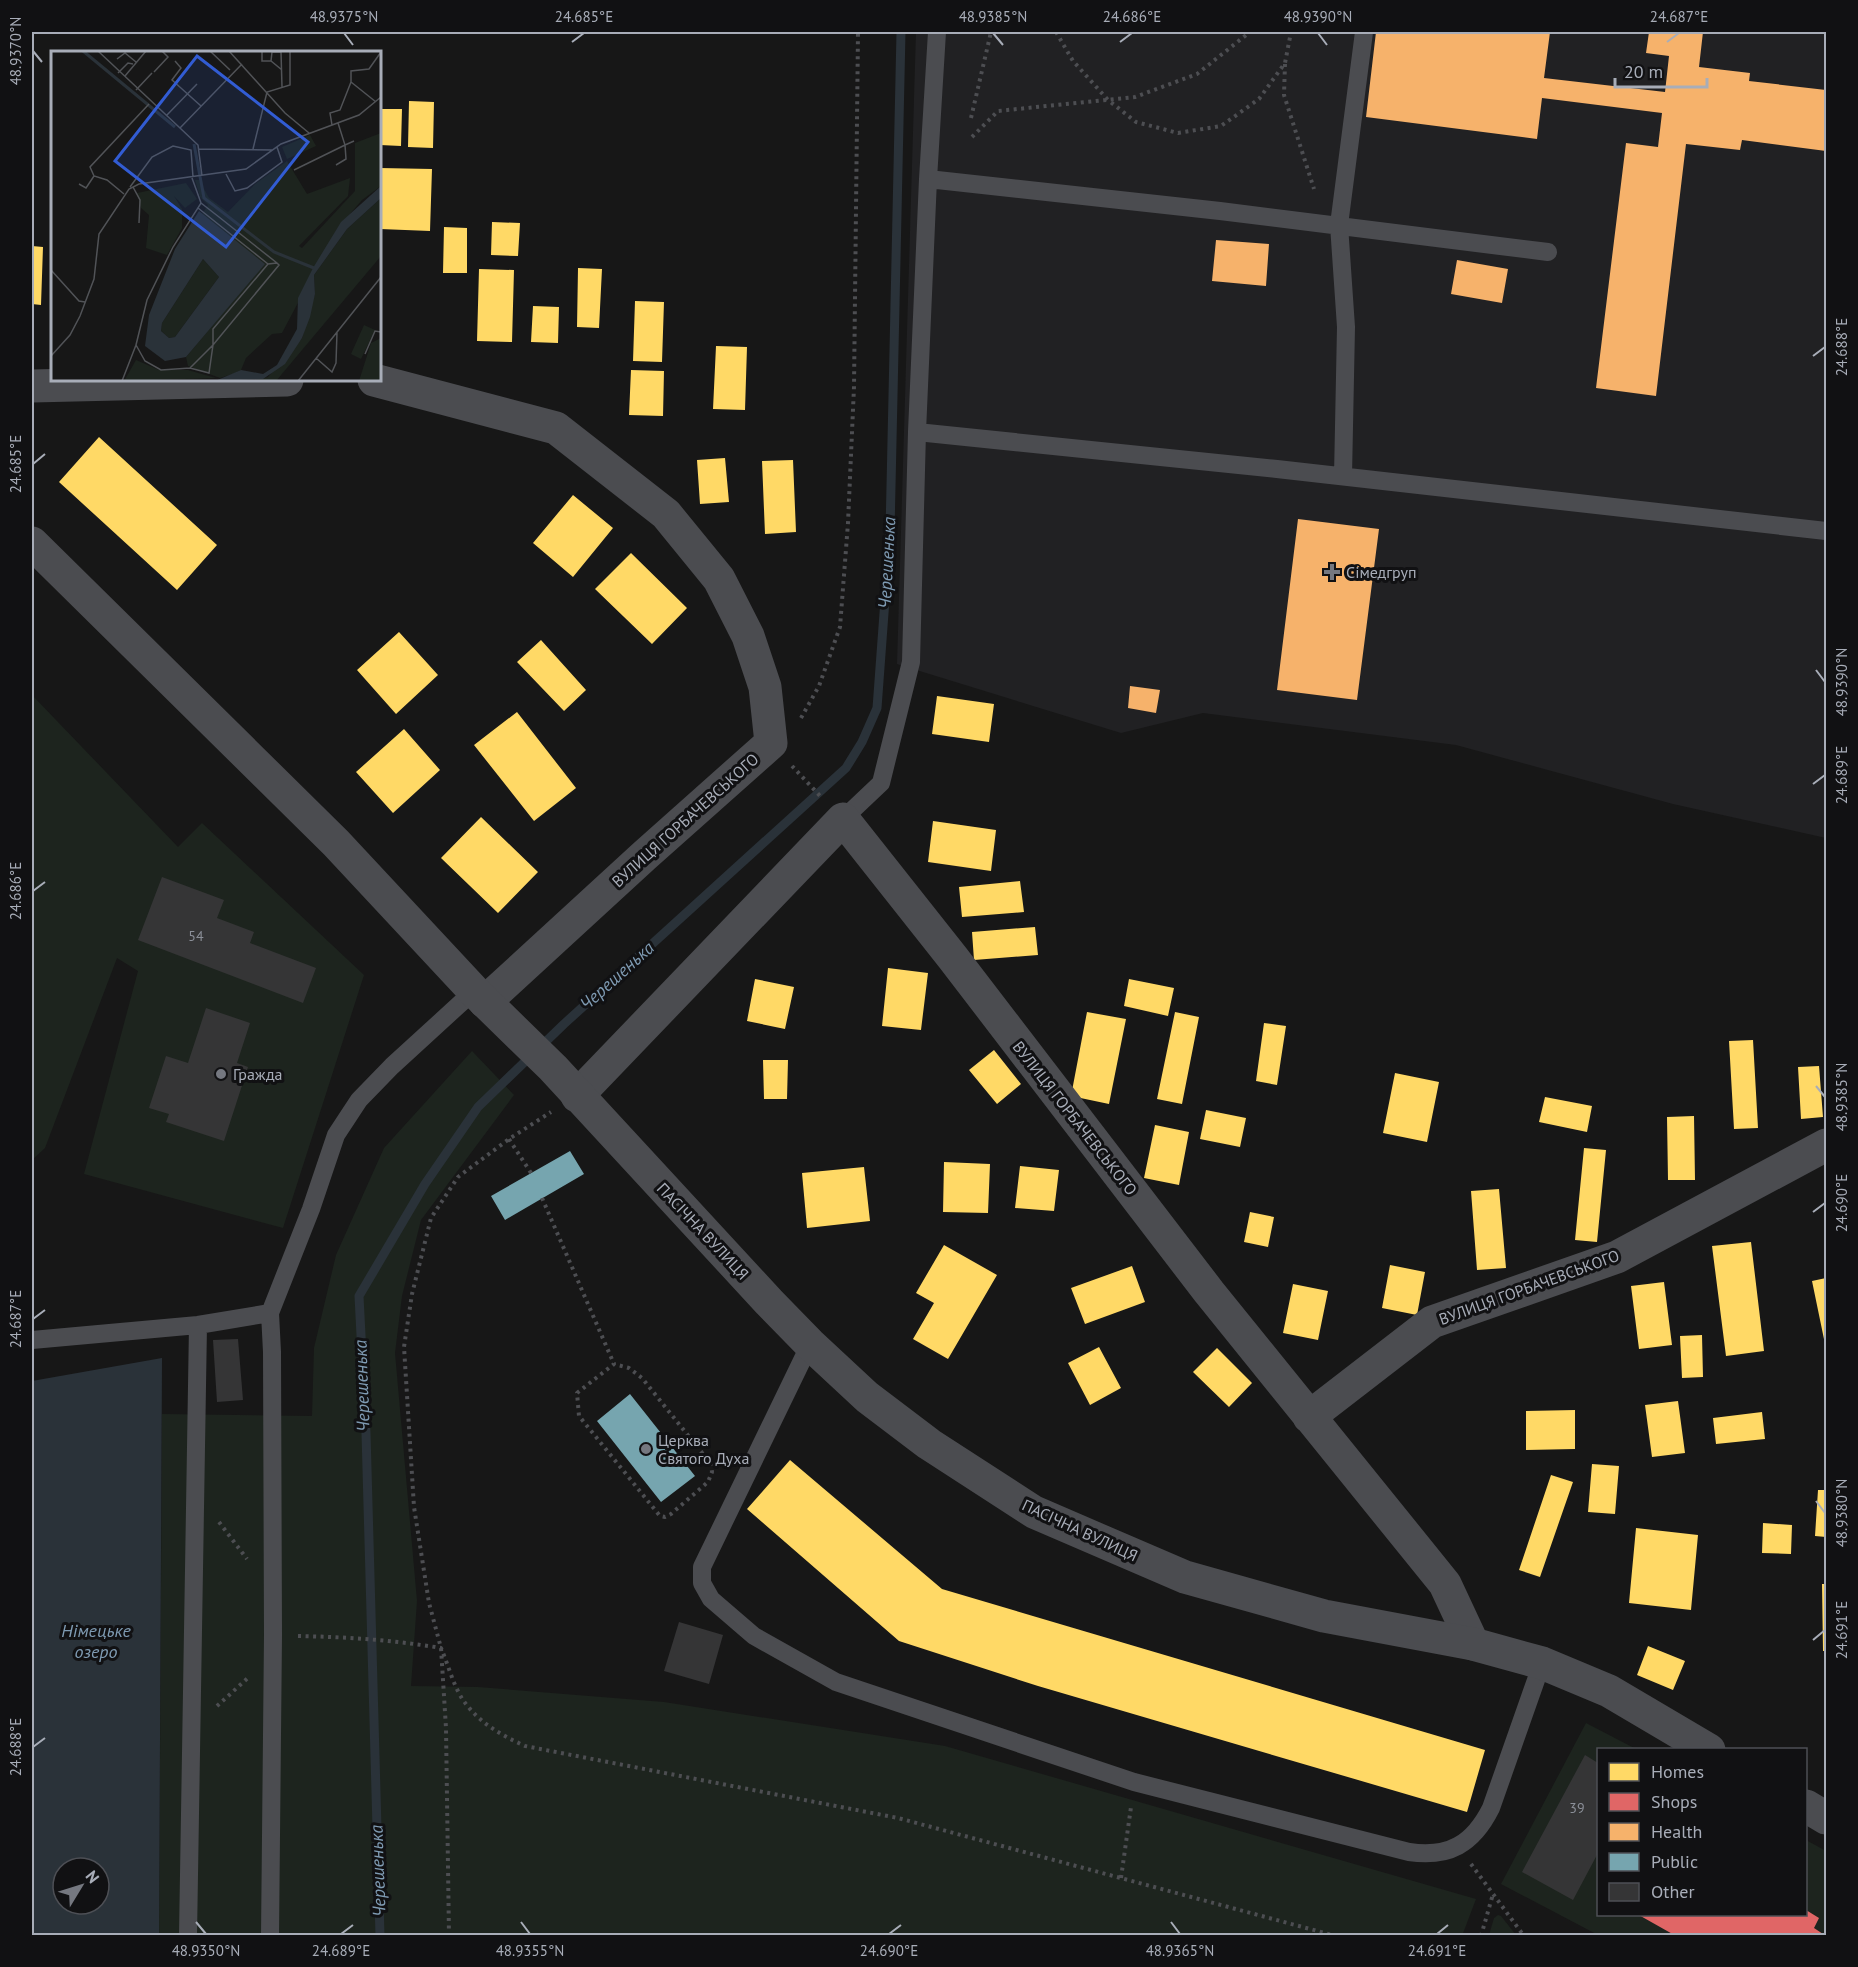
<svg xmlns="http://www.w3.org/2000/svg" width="1858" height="1967" viewBox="0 0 1858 1967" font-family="'PT Sans',sans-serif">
<rect width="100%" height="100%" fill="#171717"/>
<path fill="#212123" d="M916,32h910v806l-153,-34 -217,-59 -253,-32 -82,20 -224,-69z"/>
<path fill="#1d241e" d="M32,695l146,152 24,-24 162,152 -81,253 -199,-54 54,-203 -21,-13 -72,190 -13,12z
M472,1051l42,44 -93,125 -19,76 -7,57 22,248 -6,85 67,1 186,15 281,44 531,153 -14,37h-1303l3,-522 150,2 2,-68 22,-93 48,-107z
M1586,1723l50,26 -38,1v164h208v-74l20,11v84h-228l-97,-51z
M1498,1915l3,1 15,19h-27l5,-17z"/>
<path fill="#2a3239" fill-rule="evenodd" d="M162,1358l-3,577h-127v-554zM63,1868h36v36h-36z"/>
<path fill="#ffd966" d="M409,101l25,1 -1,46 -25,-1z
M380,109h22l-1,37 -21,-1z
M380,168l52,1 -2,62 -50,-2z
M492,222l28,1 -2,33 -27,-1z
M444,227l23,1v45h-24z
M32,246l11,1 -2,58 -9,-1z
M578,268l24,1 -3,59 -22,-1z
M479,269l35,1 -2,72 -35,-1z
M635,301l29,1 -2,60 -29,-1z
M533,306l26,1 -1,36 -27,-1z
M716,346l31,1 -2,63 -32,-1z
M631,370l33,1 -1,45 -34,-1z
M99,437l118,108 -40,45 -118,-108z
M725,458l4,44 -29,2 -3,-44z
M793,460l3,72 -31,2 -3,-73z
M573,495l40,33 -40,49 -40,-34z
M631,553l56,55 -35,36 -57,-55z
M399,632l39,43 -42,39 -39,-44z
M541,640l45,50 -22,21 -47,-49z
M937,696l57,8 -5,38 -57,-8z
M517,712l59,76 -42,33 -60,-76z
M404,729l36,41 -47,43 -37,-41z
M481,817l57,55 -40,41 -57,-55z
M933,821l63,9 -5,41 -63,-9z
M1020,881l4,31 -62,5 -3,-30z
M1035,927l3,28 -64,5 -2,-28z
M888,968l40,5 -7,57 -39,-4z
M755,979l39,8 -9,42 -38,-8z
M1129,979l45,9 -6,28 -44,-10z
M1087,1012l39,7 -17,85 -38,-8z
M1175,1012l24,5 -17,87 -25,-5z
M1264,1023l22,3 -9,59 -21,-4z
M1753,1040l5,88 -24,1 -5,-88z
M994,1050l27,34 -24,20 -28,-34z
M763,1060h25l-1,39h-23z
M1819,1066l4,51 -22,2 -3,-52z
M1395,1073l44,9 -12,60 -44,-9z
M1545,1097l47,9 -5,26 -48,-10z
M1206,1110l40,8 -6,29 -40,-8z
M1694,1116l1,64h-27l-1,-63z
M1155,1125l34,7 -10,53 -35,-7z
M1584,1148l22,2 -9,92 -22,-2z
M944,1162l46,2 -2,49 -45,-1z
M1020,1166l39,4 -5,41 -39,-3z
M864,1167l6,54 -63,7 -5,-55z
M1499,1189l7,79 -29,2 -6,-79z
M1250,1212l24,5 -6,30 -24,-5z
M1751,1242l13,109 -38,5 -14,-110z
M944,1245l53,30 -49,84 -35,-20 21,-36 -18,-10z
M1390,1265l35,7 -8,43 -35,-7z
M1132,1266l13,36 -60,22 -14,-36z
M1826,1278v66h-1l-13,-63z
M1664,1282l8,63 -33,4 -8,-63z
M1293,1284l35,7 -10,49 -35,-7z
M1702,1335l1,42 -21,1 -2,-42z
M1099,1347l22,41 -31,17 -22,-42z
M1217,1348l35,35 -23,24 -36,-35z
M1678,1401l7,52 -33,4 -7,-52z
M1575,1410v39l-49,1v-39z
M1762,1412l3,27 -49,5 -3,-26z
M790,1460l152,129 543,161 -18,62 -429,-126 -139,-45 -152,-132z
M1592,1464l27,2 -4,48 -27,-2z
M1551,1475l22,7 -33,95 -21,-7z
M1818,1490h8v47l-11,-1z
M1763,1523l29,2 -1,29 -29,-1z
M1636,1528l62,7 -7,75 -62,-7z
M1822,1584h4v67h-3z
M1648,1646l37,15 -12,29 -36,-15z"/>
<path fill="#e06666" d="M1806,1910l13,8 -5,10 12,8h-150l-39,-22h169z"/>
<path fill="#f6b26b" d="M1376,32h174l-6,46 121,14 4,-36 -23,-3 3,-21h54l-4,35 51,6 -1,8 77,9v61l-84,-11 -2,10 -54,-6 -30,252 -60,-8 30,-245 32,4 4,-34 -120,-15 -5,41 -171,-22z
M1216,240l53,4 -3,42 -54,-5z
M1457,260l51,9 -6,34 -51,-9z
M1298,519l81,10 -22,171 -80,-10z
M1130,686l30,4 -4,23 -28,-5z"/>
<path fill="#76a5af" d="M570,1151l14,23 -79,46 -14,-24z
M630,1394l65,82 -34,26 -64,-81z"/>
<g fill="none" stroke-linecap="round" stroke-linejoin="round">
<path stroke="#2a3239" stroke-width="9" d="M380,1936l-14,-503 -7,-137 66,-112 53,-77 86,-83 282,-256 16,-26 15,-34 13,-176 11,-500"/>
</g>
<path fill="#353536" d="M162,877l62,23 -7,18 37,14 -4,11 66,25 -13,35 -165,-63z
M206,1008l44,15 -13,40 11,4 -24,74 -58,-19 3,-8 -20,-6 17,-52 22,7z
M238,1339l5,61 -26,2 -4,-62z
M679,1622l44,13 -14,49 -45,-13z
M1585,1755l13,8v90l-25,47 -51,-28z"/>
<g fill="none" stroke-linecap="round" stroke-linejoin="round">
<path stroke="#4d4e52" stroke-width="4" stroke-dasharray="3 4.5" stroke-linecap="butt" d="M1056,32l17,29 35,39 28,22 42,11 43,-7 38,-27 26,-36 6,-31
M1285,64l-1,31 30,94
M971,118l20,-86
M972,137l26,-26 137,-14 62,-23 53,-42
M801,718l18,-32 21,-59 8,-104 6,-136 4,-355
M792,766l30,32
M509,1139l22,34
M542,1198l72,166 -37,29 2,23 81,100 5,1 6,-3 37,-32 4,-10 -1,-8 -69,-86 -13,-10 -15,-4
M219,1522l28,37
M298,1636c49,1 95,4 143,12 7,16 12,37 22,52 16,23 38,35 62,46l373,72 438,118
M217,1706l32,-29
M1471,1864l53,72
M1121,1878l10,-71
M449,1936l-3,-208 -5,-80 -12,-45 -15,-96 -10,-160 8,-53 19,-76 27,-41 51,-38 42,-27
M1481,1936l12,-42"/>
<path stroke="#4b4c50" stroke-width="18" d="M937,32l-9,147 -11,253 360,37 549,62
M928,179l292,32 328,41
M1343,476l3,-149 -7,-102 25,-193
M843,819l38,-36 30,-121 6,-230
M270,1313l41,-104 25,-74 23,-35 33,-34 82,-75
M32,1340l166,-15 72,-12 2,39 1,283 -3,301
M810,1344l-108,223v16l9,16 43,37 82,46 298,100 275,70c40,6 64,-8 82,-44l51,-145
M188,1936l10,-611"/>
<path stroke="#4b4c50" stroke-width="33" d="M374,380l182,48 110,86 53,65 29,57 17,51 6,56 -127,113 -159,146
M32,386l255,-6
M577,1096l266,-277 110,139 256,334 236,292 28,60
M1309,1417l123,-95 185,-65 209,-112"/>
<path stroke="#4b4c50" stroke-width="33" d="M32,543l304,300 138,148 79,77 216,234 41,42 57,53 62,47 105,68 151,65 139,39 149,28 69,19 67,28 100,59
M1806,1806l20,12"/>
</g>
<path fill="none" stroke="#a8adb8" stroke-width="2" d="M344,33l9,12M993,33l10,12M1318,33l9,12M572,42l12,-9M1120,42l12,-9M1667,42l12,-9M33,51l9,11M1813,356l12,-9M33,464l12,-10M1816,670l9,12M1813,784l12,-9M33,891l12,-9M1816,1086l9,11M1813,1212l12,-9M33,1319l12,-9M1816,1501l9,12M1813,1640l12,-10M33,1747l12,-9M196,1922l10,12M521,1922l9,12M1171,1922l9,12M341,1934l12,-9M889,1934l12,-9M1437,1934l11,-9"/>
<g fill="#757880" stroke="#111113" stroke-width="2">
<path d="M1329 563h6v6h6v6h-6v6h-6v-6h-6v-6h6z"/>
<circle cx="221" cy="1074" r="6"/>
<circle cx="646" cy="1449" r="6"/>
</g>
<g text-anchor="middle" stroke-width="6" stroke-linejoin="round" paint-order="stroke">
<g font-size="14" fill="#8b8f98">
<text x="196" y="941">54</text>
<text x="1577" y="1813">39</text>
</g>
<g font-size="16" fill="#a8adb8" stroke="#111113" text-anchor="start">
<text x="1346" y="578">Сімедгруп</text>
<text x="233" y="1080">Гражда</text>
<text x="658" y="1446">Церква<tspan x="658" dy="18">Святого Духа</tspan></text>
</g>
<g font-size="16" fill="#a8adb8" stroke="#111113">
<text transform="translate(685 820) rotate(-42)" y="6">ВУЛИЦЯ ГОРБАЧЕВСЬКОГО</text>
<text transform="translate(1075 1118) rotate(52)" y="6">ВУЛИЦЯ ГОРБАЧЕВСЬКОГО</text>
<text transform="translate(703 1231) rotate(47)" y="6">ПАСІЧНА ВУЛИЦЯ</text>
<text transform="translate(1529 1287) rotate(-20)" y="6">ВУЛИЦЯ ГОРБАЧЕВСЬКОГО</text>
<text transform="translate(1080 1530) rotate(25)" y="6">ПАСІЧНА ВУЛИЦЯ</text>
</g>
<g font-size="18" font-style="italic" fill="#7f9bb3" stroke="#111113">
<text transform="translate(887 563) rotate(-87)" y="6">Черешенька</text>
<text transform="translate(617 976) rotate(-42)" y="6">Черешенька</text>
<text transform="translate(362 1386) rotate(-92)" y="6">Черешенька</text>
<text x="96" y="1637">Німецьке<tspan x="96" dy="21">озеро</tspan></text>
<text transform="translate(378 1871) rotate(-92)" y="6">Черешенька</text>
</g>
</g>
<g transform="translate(51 51)">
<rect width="330" height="330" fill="#171717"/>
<path d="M330,82v53l-19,14 -25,29 -55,104 -10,1 -26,24 -5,12 -8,4 -13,4 -32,-12 -2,-9 78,-93 -62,-50 6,-9 -8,-8 -5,-17h4l10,18 19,14 27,-28 32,-23 20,33 43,-16 -2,18 -49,50 3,2 53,-57v-48zM259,84l6,11 -29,13 -5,-12zM135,132l11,16 -12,9 -11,-12 8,13v19l-15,27 -21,-7 3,-33 -8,-7 -4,-15zM330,147v58l-105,125h-24l16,-4 34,-39 13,-44 -1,-19 33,-46zM152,208l16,18 -44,60 -6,1 -8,-7 1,-8zM313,274l11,5 -14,29 -10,-5zM330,287v43h-22l12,-38zM85,309l23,10h29l28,8 -92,3z" fill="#1d241e"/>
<path d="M330,135v12l-34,31 -33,46 1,19 -5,23 -8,21 -17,26 -22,15 -48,2 26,-11 22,4 14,-9 20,-36 1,-31 15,-30 28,-46zM148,160l66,53 -79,93 -21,4 -20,-15 4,-31 26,-66zM152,208l16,18 -44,60 -6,1 -8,-7 1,-8z" fill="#2a3239" fill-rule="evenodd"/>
<path fill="none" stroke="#2a3239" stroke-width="3" d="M32,0l92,76M143,93l10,54 70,54 40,16"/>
<path fill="none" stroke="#515357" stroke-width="1.5" d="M47,0l82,77 62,-64M159,0l20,19M178,0l56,62 24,20M211,0v10h9l11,9M66,8l8,-6 11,9M124,10l6,7 -9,12 29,26M220,10l1,-9h9l1,35M103,21l14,-15 -6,-6M67,22l10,-10 5,1M74,25l21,-25M85,39l16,-17M325,51l-25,-20v-11l18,-2 12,-17M115,65l31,-32M281,74l-2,-12 10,-3 11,-28M129,77l18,17 4,31M147,98l75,1M202,98l14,-57 23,-7v-34M285,114l10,-6 -1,-14 9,-4M243,119l51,-25 -7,-22M175,123l9,17 12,-3 35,-26 -5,-15M141,127l9,25M28,133l7,4 8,-12M79,136l22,-30 21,-11 18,4 2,27M82,136l7,13 -1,23M73,143l-17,-14 -13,-4 -4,-9 59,-63M147,157l70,56M0,219l28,31 6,1M314,303l10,-23 6,1M0,305l19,-21 10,-19 14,-37 5,-45 30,-45 10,-5 107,-15 35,-25 78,-29 22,-18M265,307l16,14 4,-9 1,-31M139,317l23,-23 66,-80 -2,-2 -19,-15 -39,-31 -18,-14 -28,44 -26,53 -11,45 9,16 16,9 29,-2 19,5 4,-28v-16l55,-65 9,-1M71,330l14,-36M247,330l83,-104"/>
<path fill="#325cd3" fill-opacity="0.15" stroke="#325cd3" stroke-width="3" d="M146,5l111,86 -82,105 -111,-86z"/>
<rect width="330" height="330" fill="none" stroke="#a8adb8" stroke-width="3"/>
</g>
<rect width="1858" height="1967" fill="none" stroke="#111113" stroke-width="66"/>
<rect x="1597" y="1748" width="210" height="168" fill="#111113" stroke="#4d4f55" stroke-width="1.5"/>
<rect x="1609" y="1763" width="30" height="18" fill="#ffd966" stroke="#4d4f55" stroke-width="1.5"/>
<text x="1651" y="1778" font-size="18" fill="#a8adb8">Homes</text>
<rect x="1609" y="1793" width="30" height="18" fill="#e06666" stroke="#4d4f55" stroke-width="1.5"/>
<text x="1651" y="1808" font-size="18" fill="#a8adb8">Shops</text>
<rect x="1609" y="1823" width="30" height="18" fill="#f6b26b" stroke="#4d4f55" stroke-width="1.5"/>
<text x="1651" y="1838" font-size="18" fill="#a8adb8">Health</text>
<rect x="1609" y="1853" width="30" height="18" fill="#76a5af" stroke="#4d4f55" stroke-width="1.5"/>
<text x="1651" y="1868" font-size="18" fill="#a8adb8">Public</text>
<rect x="1609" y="1883" width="30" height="18" fill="#353536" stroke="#4d4f55" stroke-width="1.5"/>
<text x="1651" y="1898" font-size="18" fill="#a8adb8">Other</text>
<g transform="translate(81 1886) rotate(52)"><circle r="28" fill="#111113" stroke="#4d4f55" stroke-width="1.5"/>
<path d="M0-4.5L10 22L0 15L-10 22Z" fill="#757880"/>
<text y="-9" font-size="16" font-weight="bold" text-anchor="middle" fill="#a8adb8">N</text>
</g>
<path d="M1615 78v9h92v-9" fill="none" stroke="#a8adb8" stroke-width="3"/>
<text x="1624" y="78" font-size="18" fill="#a8adb8" stroke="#111113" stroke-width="4.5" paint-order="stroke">20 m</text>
<rect x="33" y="33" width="1792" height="1901" fill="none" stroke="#a8adb8" stroke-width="2"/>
<g font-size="15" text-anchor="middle" fill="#a8adb8">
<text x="344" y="22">48.9375°N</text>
<text x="584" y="22">24.685°E</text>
<text x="993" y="22">48.9385°N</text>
<text x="1132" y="22">24.686°E</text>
<text x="1318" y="22">48.9390°N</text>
<text x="1679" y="22">24.687°E</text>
<text transform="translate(16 51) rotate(-90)" y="5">48.9370°N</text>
<text transform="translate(1842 347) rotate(-90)" y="5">24.688°E</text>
<text transform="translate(16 464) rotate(-90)" y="5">24.685°E</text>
<text transform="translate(1842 682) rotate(-90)" y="5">48.9390°N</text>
<text transform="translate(1842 775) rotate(-90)" y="5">24.689°E</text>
<text transform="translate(16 891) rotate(-90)" y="5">24.686°E</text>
<text transform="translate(1842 1097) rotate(-90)" y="5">48.9385°N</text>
<text transform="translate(1842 1203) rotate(-90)" y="5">24.690°E</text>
<text transform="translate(16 1319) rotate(-90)" y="5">24.687°E</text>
<text transform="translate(1842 1513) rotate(-90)" y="5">48.9380°N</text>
<text transform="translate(1842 1630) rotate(-90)" y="5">24.691°E</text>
<text transform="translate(16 1747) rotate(-90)" y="5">24.688°E</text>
<text x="206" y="1956">48.9350°N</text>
<text x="341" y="1956">24.689°E</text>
<text x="530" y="1956">48.9355°N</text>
<text x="889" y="1956">24.690°E</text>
<text x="1180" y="1956">48.9365°N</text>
<text x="1437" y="1956">24.691°E</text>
</g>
</svg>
